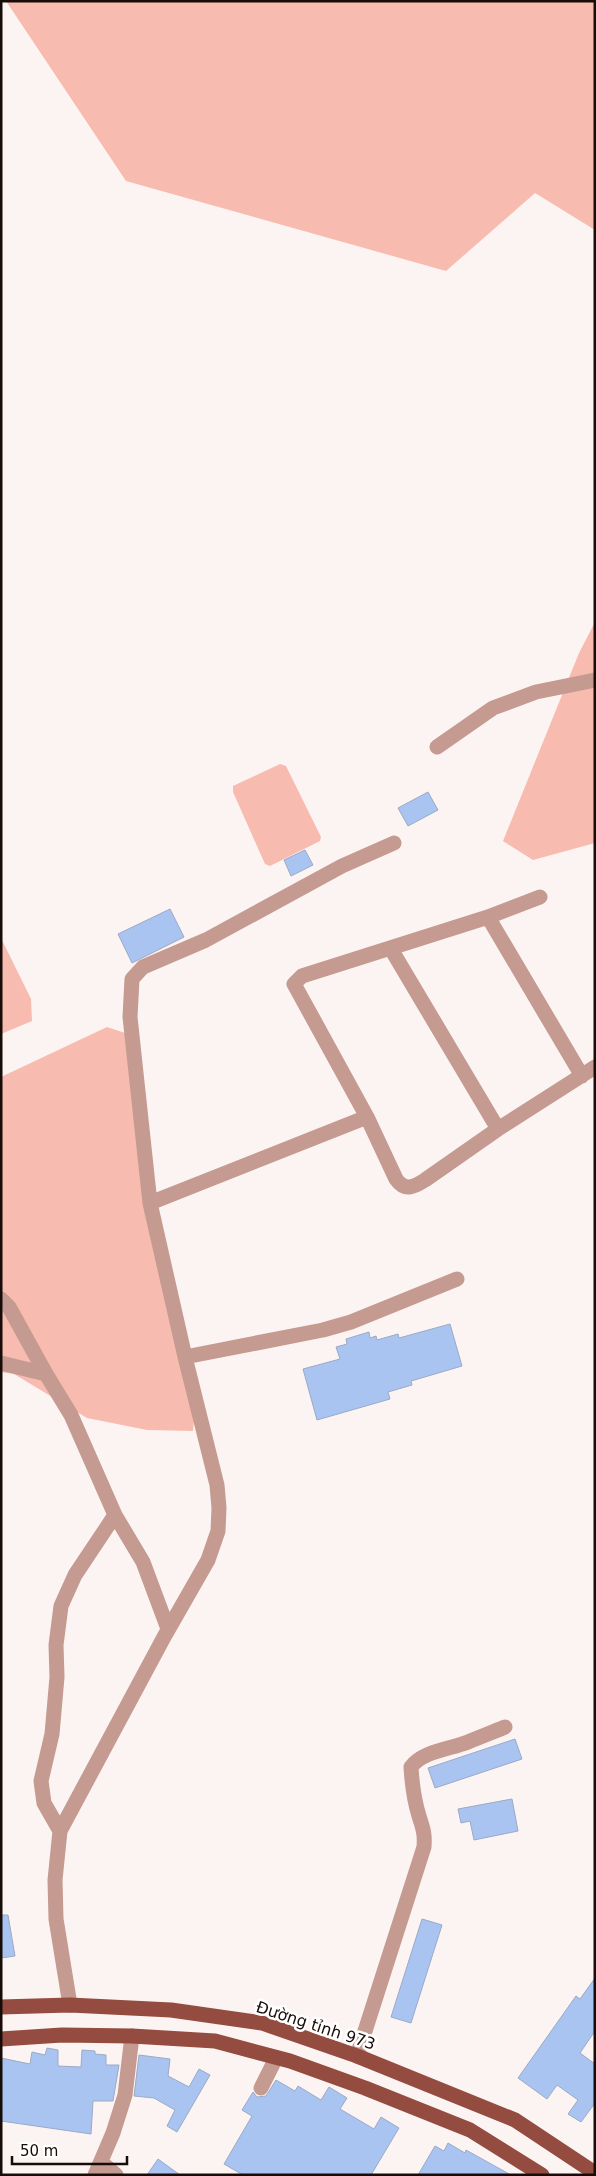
<svg xmlns="http://www.w3.org/2000/svg" width="596" height="2176" viewBox="0 0 596 2176" font-family="'DejaVu Sans',sans-serif">
<rect width="100%" height="100%" fill="#fcf4f2"/>
<path fill="#f7bbaf" d="M6,1h589v229l-60,-37 -89,78 -320,-90z
M595,622v221l-62,17 -30,-19 76,-188z
M280,764l6,2 35,71 -1,4 -50,25 -5,-2 -32,-72v-6z
M1,938l30,61 1,22 -31,13z
M107,1027l18,6 69,387 -1,11 -46,-1 -60,-12 -73,-44 -13,-2v-295z"/>
<path fill="#a9c4f1" stroke="#9aaac7" d="M428,792l10,18 -30,16 -10,-18z
M305,850l8,15 -22,11 -7,-16z
M170,909l14,28 -52,26 -14,-29z
M450,1324l12,42 -51,15 1,4 -24,7 2,7 -73,21 -14,-51 37,-10 -4,-12 11,-3 -1,-5 23,-7 1,6 6,-2 1,4 21,-6 1,4z
M515,1739l7,20 -87,29 -7,-20z
M512,1799l6,32 -44,9 -4,-19 -9,2 -3,-14z
M1,1915h7l7,41 -14,2z
M422,1919l20,6 -31,98 -20,-6z
M595,1978v53l-15,22 15,11v39l-14,19 -13,-8 10,-14 -21,-15 -10,14 -29,-21 58,-82 4,3z
M47,2048l11,2v16l23,1 1,-17 13,1v3l11,1v10h13l-6,36h-20l-2,33 -90,-13v-63l29,6 2,-12 13,3z
M139,2055l31,4 -2,17 21,11 10,-18 11,6 -33,57 -10,-6 8,-16 -21,-12 -20,-2z
M276,2080l19,11 3,-5 23,14 8,-13 18,11 -7,11 34,20 7,-12 18,11 -28,47h-128l-19,-11 28,-48 -10,-6 11,-18 4,5 9,-1z
M448,2143l17,10 1,-3 45,25h-93l17,-29 9,5z
M158,2159l22,16h-33z"/>
<g fill="none" stroke-linecap="round" stroke-linejoin="round">
<path stroke="#c49a91" stroke-width="15" d="M437,747l56,-39 43,-16 59,-12
M540,897l-52,20 -186,59 -8,8 73,133 29,62c9,13 18,8 29,1l73,-51 97,-62
M488,917l94,159
M391,949l107,180
M150,1203l217,-86
M1,1299l8,8 37,67
M185,1357l138,-27 28,-8 106,-43
M1,1363l45,11 25,41 44,100 28,47 25,67
M60,1831l-16,-28 -3,-22 11,-47 5,-57 -1,-32 5,-39 14,-31 40,-60
M70,2005l-14,-86 -1,-39 5,-49 104,-194 44,-77 10,-29 1,-23 -2,-23 -32,-128 -35,-154 -20,-186 2,-38 11,-12 63,-27 136,-74 52,-23
M357,2056l67,-209c1,-14 -1,-18 -5,-31 -5,-16 -7,-32 -8,-49 11,-16 40,-18 57,-25 12,-5 25,-10 37,-15
M261,2088l15,-30
M101,2162l15,13
M95,2175l18,-42 12,-38 7,-59"/>
<path stroke="#934c3f" stroke-width="15" d="M1,2007l69,-2 101,5 91,13 95,33 158,64 80,53
M1,2039l61,-4 70,1 83,5 75,20 75,27 105,42 72,45"/>
</g>
<g text-anchor="middle" stroke-width="5" stroke-linejoin="round" paint-order="stroke">
<g font-size="16" fill="#180c09" stroke="#fff">
<text transform="translate(316 2025) rotate(18)" y="6">Đường tỉnh 973</text>
</g>
</g>
<rect width="596" height="2176" fill="none" stroke="#180c09" stroke-width="5"/>
<path d="M12 2156v8h115v-8" fill="none" stroke="#180c09" stroke-width="2.5"/>
<text x="20" y="2156" font-size="15" fill="#180c09" stroke="#ffffff" stroke-width="4" paint-order="stroke">50 m</text>
</svg>
